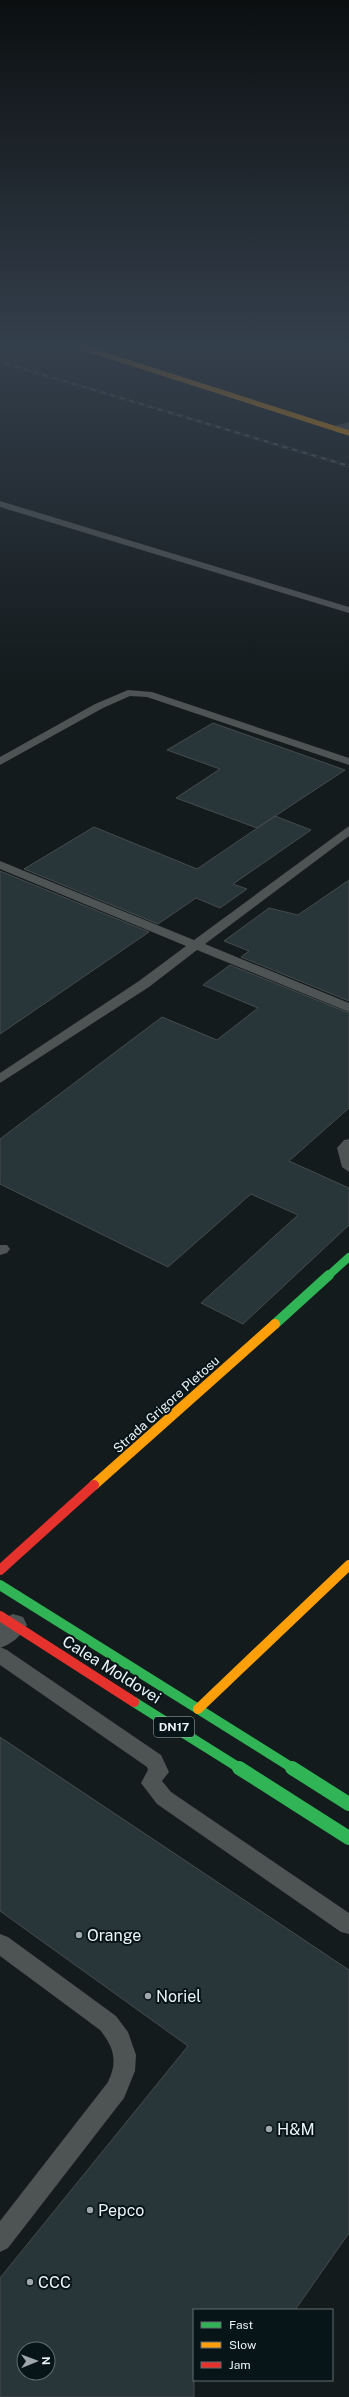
<svg xmlns="http://www.w3.org/2000/svg" width="349" height="2397" viewBox="0 0 349 2397" font-family="'Public Sans',sans-serif">
<rect width="100%" height="100%" fill="#141b1d"/>
<path fill="#283539" stroke="#464b4d" fill-rule="evenodd" d="M213,723l132,47 -88,58 -81,-30 44,-29 -53,-19z
M275,816l36,14 -78,54 14,5 -27,19 -24,-10 -38,26 -134,-55 70,-42 103,42z
M0,871l149,61 -149,102z
M349,880v121l-108,-44 8,-6 -25,-10 45,-33 29,7z
M230,965l119,48v95l-60,53 60,27v37l-106,99 -42,-21 97,-88 -47,-21 -83,73 -168,-83v-45l162,-122 55,23 41,-32 -55,-23z
M0,1737l349,233v263l-54,77h-101v87h-194v-119l188,-232 -188,-135zM24,2349h24v24h-24z"/>
<g fill="none" stroke-linecap="round" stroke-linejoin="round">
<path fill="#4e5354" fill-rule="evenodd" d="M0,501l349,106v6l-349,-106z
M128,690l24,2 197,66v7l-202,-68 -17,-1 -27,12 -103,57v-8l95,-53z
M349,826v10l-144,108 144,59v9l-152,-62 -48,37 -149,96v-10l139,-92 47,-35 -186,-77v-8l194,79z
M349,1139v33l-7,-5 -5,-19 7,-8z
M0,1245h7l3,4 -3,4 -7,2z
M0,1647l7,3 154,105 8,17 -7,9 9,11 178,121v21l-8,-2 -184,-128 -16,-21 7,-13 -1,-3 -147,-102z
M0,1934l8,3 108,79 12,16 8,23 -1,16 -11,27 -116,150 -8,4v-31l108,-139c10,-20 6,-35 -8,-52l-100,-74z"/>
<path fill="#4e5354" fill-rule="evenodd" d="M349,422v8l-11,3 -6,-4 2,-3z
M13,1614l10,3 4,8c-6,11 -15,19 -27,23v-28z"/>
<path stroke="#30b455" stroke-width="8" d="M328,1276l21,-19"/>
<path stroke="#30b455" stroke-width="10" d="M275,1324l54,-49
M0,1585l294,184
M134,1702l107,67"/>
<path stroke="#30b455" stroke-width="14" d="M239,1768l110,70
M292,1768l57,36"/>
<path stroke="#ff9f0a" stroke-width="5" d="M68,343l281,90"/>
<path stroke="#ff9f0a" stroke-width="10" d="M94,1485l181,-161
M198,1709l151,-144"/>
<path stroke="#e5322d" stroke-width="10" d="M0,1570l94,-85
M0,1616l134,86"/>
<defs>
<path id="rail" d="M0,362l349,104"/>
</defs>
<use href="#rail" stroke="#555b5d" stroke-width="2.5"/>
<use href="#rail" stroke="#071418" stroke-width="1.5" stroke-dasharray="5" stroke-linecap="butt"/>
</g>
<linearGradient id="sky" x2="0" y2="1"><stop stop-color="#0b0f10"/><stop offset="0.51" stop-color="#343f4c"/><stop offset="1" stop-color="#343f4c" stop-opacity="0"/></linearGradient>
<rect width="349" height="678" fill="url(#sky)"/>
<g fill="#a0a7aa" stroke="#071418" stroke-width="1.5">
<circle cx="79" cy="1935" r="4"/>
<circle cx="148" cy="1996" r="4"/>
<circle cx="269" cy="2129" r="4"/>
<circle cx="90" cy="2210" r="4"/>
<circle cx="30" cy="2282" r="4"/>
</g>
<g text-anchor="middle" stroke-width="4" stroke-linejoin="round" paint-order="stroke">
<rect fill="#071418" stroke="#a7b0b3" stroke-width="1" x="154" y="1717" width="40" height="20" rx="3"/>
<g font-size="12" font-weight="bold" fill="#ebf3f6">
<text x="174" y="1731">DN17</text>
</g>
<g font-size="13" fill="#ebf3f6" stroke="#071418">
<text transform="translate(166 1404) rotate(-42)" y="5">Strada Grigore Pletosu</text>
</g>
<g font-size="16" fill="#ebf3f6" stroke="#071418">
<text transform="translate(112 1669) rotate(32)" y="6">Calea Moldovei</text>
</g>
<g font-size="16" fill="#ebf3f6" stroke="#071418" text-anchor="start">
<text x="87" y="1941">Orange</text>
<text x="156" y="2002">Noriel</text>
<text x="277" y="2135">H&amp;M</text>
<text x="98" y="2216">Pepco</text>
<text x="38" y="2288">CCC</text>
</g>
</g>
<rect x="193" y="2309" width="140" height="72" fill="#071418" stroke="#626d71"/>
<rect x="201" y="2322" width="20" height="6" fill="#30b455" stroke="#626d71"/>
<text x="229" y="2329" font-size="12" fill="#ebf3f6">Fast</text>
<rect x="201" y="2342" width="20" height="6" fill="#ff9f0a" stroke="#626d71"/>
<text x="229" y="2349" font-size="12" fill="#ebf3f6">Slow</text>
<rect x="201" y="2362" width="20" height="6" fill="#e5322d" stroke="#626d71"/>
<text x="229" y="2369" font-size="12" fill="#ebf3f6">Jam</text>
<g transform="translate(36 2361) rotate(89)"><circle r="19" fill="#071418" stroke="#626d71"/>
<path d="M0-3L7 15L0 10L-7 15Z" fill="#a0a7aa"/>
<text y="-6" font-size="11" font-weight="bold" text-anchor="middle" fill="#ebf3f6">N</text>
</g>
</svg>
